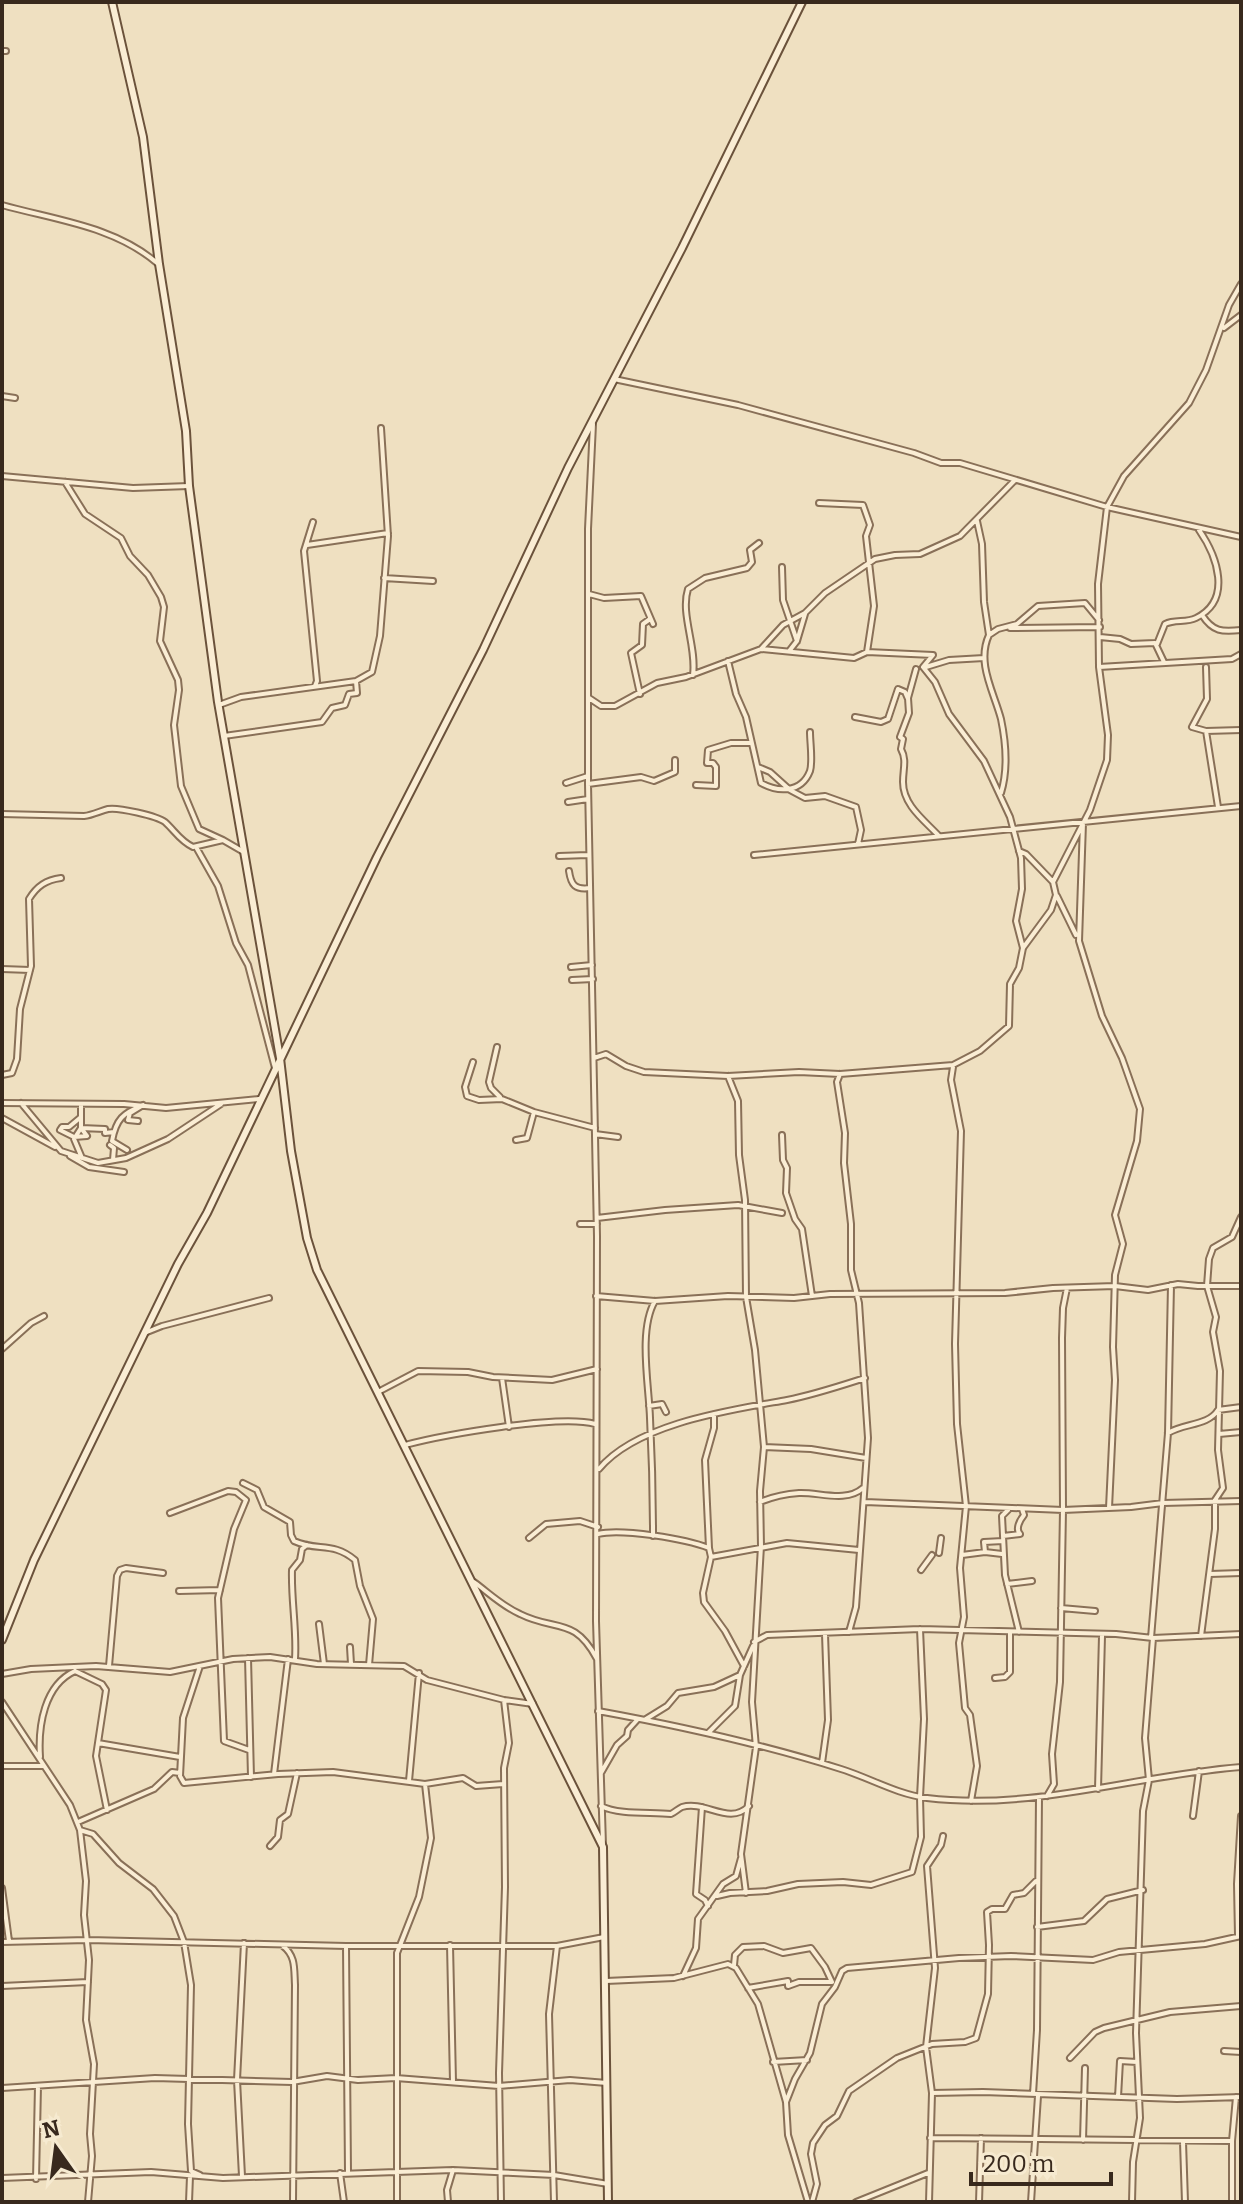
<svg xmlns="http://www.w3.org/2000/svg" width="1243" height="2204" viewBox="0 0 1243 2204" font-family="Bitter,serif">
<rect width="100%" height="100%" fill="#efe0c1"/>
<g fill="none" stroke-linecap="round" stroke-linejoin="round">
<defs>
<path id="street" d="M2,51h4
M2,205c53,15 112,21 155,58
M1224,328l17,-13
M614,379l124,26 176,48 27,10h19l147,44 134,30
M2,396l13,2
M593,424l-5,105v255l9,452 -1,385 7,224
M2,476l131,12 56,-2
M65,482l20,32 36,24 9,18 18,19 13,22 3,10 -4,34 18,39 1,10 -5,35 7,61 18,43 24,11
M819,503l44,2 7,20 -4,11 8,70 -7,46
M977,521l5,23 2,58 5,33
M313,522l-9,29 13,130 -2,5
M307,545l81,-12
M782,567l1,33 14,41
M384,578l49,3
M589,594l15,4 37,-2 12,28
M1202,615c11,17 20,17 39,15
M1010,628l90,-1
M1100,637l20,2 11,5 24,-1 9,19
M1157,644l8,-20c10,-5 21,-1 31,-6 37,-18 21,-62 3,-88
M761,649l93,9 13,-6 66,3 -10,12
M790,650l7,-9 8,-27
M728,661l8,33 10,23 15,66c16,9 40,11 49,-12 3,-10 0,-28 0,-39
M923,667l12,15 14,32 35,47 26,56 11,41 1,31 -6,32 7,27
M926,667l23,-7 35,-2
M1099,667l133,-8 9,-5
M1206,667l1,32 -15,28 14,4 12,76
M916,669l-8,29 1,15 -9,24 3,2 -2,10c6,11 2,20 2,33 0,23 21,38 36,54
M693,675c4,-28 -13,-61 -5,-86l17,-11 42,-10 5,-6 -2,-12 9,-7
M640,694l-9,-41 11,-8 1,-21 7,-5
M589,698l12,8h14l42,-23 29,-6 75,-28 22,-24 22,-12 20,-20 50,-34 20,-4 25,-1 40,-18 55,-56
M219,705l22,-8 115,-16 16,-9 8,-36 8,-100 -7,-108
M855,717l26,5 7,-3 10,-30 7,3 3,7
M1206,731l35,-1
M224,736l98,-14 10,-14 13,-3 4,-11 8,-1 -1,-12
M758,767l12,5 20,18 15,8 20,-2 31,11 5,23 -3,14
M566,783l22,-7
M588,784l53,-7 13,4 21,-9v-12
M696,785l20,1v-19l-3,-4h-6l1,-13 23,-7h20
M1001,793c7,-23 5,-50 0,-74 -7,-27 -25,-56 -12,-84l9,-6 19,-5 21,-18 47,-3 14,17
M568,802l20,-3
M2,814l82,2c9,-1 16,-5 24,-7 10,-2 49,7 57,13 10,9 15,19 28,25l30,-7 19,11
M1083,823l-4,118 23,75 20,42 18,51 -3,32 -22,74 8,29 -8,31 -2,72 2,33 -6,128
M196,847l22,39 18,57 12,22 27,103
M1019,851l7,3 27,28
M754,855l487,-49
M559,856l29,-1
M569,871c2,14 6,19 21,17
M1057,896l19,39
M571,967l21,-2
M2,969l28,1
M572,980l21,-1
M497,1047l-8,35 2,6 9,9
M594,1058l12,-4 20,12 18,6 84,4 71,-4 41,2 113,-9 27,-14 29,-25 1,-42 9,-16 4,-20 28,-38 5,-15 -3,-13 37,-72 17,-50 1,-25 -9,-68 -1,-83 9,-77 17,-31 65,-73 17,-33 23,-65 12,-21
M473,1062l-8,25 2,9 12,4 23,-1 32,13 61,16
M953,1067l-2,13 10,51 -6,213 2,80 9,82 -6,62 4,49 -5,26 6,65 5,7 7,51 -6,35
M840,1074l-3,8 8,51 -1,30 7,61v46l8,33 9,135 -12,169 -7,25
M2,1075l10,-2 5,-14 3,-50 11,-43 -2,-67c8,-13 17,-19 32,-21
M728,1076l10,25 1,54 6,45 1,97 9,53 9,97 -4,44 1,55 -9,156 4,45 -15,107 5,39
M2,1103l122,1 42,4 93,-9
M21,1103l40,48 37,12 28,-5 42,-19 53,-35
M81,1117v11l6,8 -13,1 -14,-7 2,-3h7l12,-10v-12
M2,1118l53,29
M595,1134l23,3
M782,1135l1,25 4,8 -1,25 9,26 7,10 10,67
M516,1140l11,-2 7,-26
M110,1145l4,3 -1,12
M127,1150l-15,-9c4,-22 11,-28 31,-36l-13,8 -2,7 10,1
M70,1156l19,11 35,5
M82,1158l-8,-19 7,-11 24,1v4l9,-1
M597,1218l68,-8 73,-5 44,8
M580,1224h17
M596,1296l59,5 73,-5 66,2 36,-4 175,-1 48,-5 62,-2 33,4 30,-6 20,2h43
M147,1332l15,-6 107,-28
M2,1349l29,-26 13,-7
M502,1378l7,49
M378,1392l40,-21 50,1 25,5 59,3 45,-11
M649,1406l13,-2 4,8
M1168,1433c16,-10 40,-7 50,-23l23,-3
M1219,1434l22,-2
M405,1445c38,-10 155,-31 190,-21
M764,1447l47,2 55,9
M599,1469c38,-46 132,-59 188,-69 26,-5 53,-14 78,-22
M243,1483l14,7 7,17 26,15 1,13 3,6c24,11 38,0 61,19l5,26 13,33 -4,46
M760,1502c12,-5 25,-8 39,-9 20,-1 47,10 64,-5
M865,1502l198,8 68,-3 32,-4 78,-2
M1008,1510l-6,6 3,59 14,57
M170,1513l58,-22 8,1 10,8 -12,29 -16,69 6,143 25,9
M598,1534c23,-6 88,5 111,14l2,9 -8,36 1,9 21,29 19,35
M653,1536c0,-39 -1,-79 -3,-118 -1,-33 -12,-88 5,-117
M1003,1536l17,-2c-5,-5 0,-14 4,-19l-2,-6
M529,1538l17,-14 34,-3 18,6
M709,1548l-4,-88 9,-32v-14
M985,1552l-1,-10 19,-1
M939,1553l2,-15
M962,1555l23,-3 17,2
M711,1557l76,-14 72,7
M921,1570l11,-15
M1210,1574l31,-1
M474,1582c15,11 28,24 46,32 36,18 54,2 77,45
M1007,1584l25,-3
M179,1591l41,-1
M1061,1608l34,3
M319,1624l5,40
M1201,1636l14,-107v-29l8,-12 -5,-38 2,-79 -7,-39 3,-15 -9,-31 2,-27 4,-11 19,-11 9,-20
M1151,1638l17,-205 3,-148
M754,1642l13,-7 153,-6 196,5 37,4 88,-4
M350,1647l1,17
M248,1658l3,119
M295,1659c2,-29 -4,-59 -3,-89l8,-10 2,-11 5,-4
M109,1666l8,-90 3,-6 6,-2 37,5
M200,1666l-17,52 -3,58 4,7 94,-9 55,-2 92,12 38,-6 13,8 27,-2
M75,1671l27,13 4,6 -10,66 11,54
M2,1674l29,-5 65,-3 74,6 63,-13 37,-2 47,7 87,2 23,14 77,20 29,4
M995,1678l10,-1 5,-5v-39
M2,1702l68,103 10,25 6,51 -2,34 5,45 -3,60 8,44 -4,70 2,22 -4,46
M598,1711c82,15 164,33 243,58 29,9 55,25 86,29 107,13 209,-23 314,-31
M646,1719l21,-13 11,-13 36,-6 26,-12
M708,1733l27,-27 5,-31 13,-29
M98,1743l82,14
M40,1757c-2,-31 4,-72 35,-86
M822,1763l6,-43 -3,-86
M2,1766h41
M601,1773l16,-28 10,-9 1,-6 10,-11
M274,1774l14,-115
M409,1781l10,-108
M1098,1789l4,-153
M1047,1796l7,-12 -2,-30 8,-72 3,-172 -1,-172 1,-30 4,-20
M601,1806c18,9 49,6 70,8 4,-2 7,-5 11,-7 24,-7 47,19 67,-1
M702,1807l-6,87 9,6 3,6
M1193,1816l6,-45
M78,1822l76,-33 18,-17 8,1
M80,1830l13,4 26,29 34,26 21,27 10,26 7,43 -3,139 3,47 9,4
M270,1846l8,-9 2,-17 8,-6 9,-41
M2,1888l7,53
M717,1896l13,-3 37,-2 31,-7 45,-2 28,3 41,-13 9,-35 -1,-40 4,-78 -4,-90
M1037,1927l47,-6 23,-22 36,-9
M1238,1936l-1,-52 4,-68
M2,1942l86,-2 258,6h211l47,-9
M450,1945l3,137
M283,1946c13,10 11,23 12,39l-2,217
M346,1946l2,226
M734,1965l1,-10 8,-8 21,-1 19,7 28,-5 14,19 7,15
M683,1976l13,-28 2,-29 25,-35 13,-8 5,-18
M606,1981l68,-3 54,-14 8,4 22,36 28,98 2,33 20,67
M2,1986l86,-4
M748,1988l40,-7v5l11,-4h32
M1224,2051l17,1
M1070,2058l25,-26 9,-4 66,-16 71,-6
M773,2062l34,-2
M2,2088l153,-10 137,4 35,-6 31,4 38,-2 103,8 71,-6 37,3
M932,2093l51,-1 194,7 64,-2
M1033,2094l4,-64 2,-233
M1118,2097l2,-36 17,1
M786,2102l9,-23 15,-26 12,-49 13,-17 7,-16 5,-3 112,-10 52,-2 82,4 26,-8 86,-8 36,-8
M930,2138l302,3 4,-44
M1083,2140l2,-72
M1183,2142l2,60
M340,2173l4,29
M242,2176l-5,-96 7,-137
M2,2178l149,-6 72,6 230,-8 101,5 54,9
M36,2179l2,-93
M189,2202l1,-26
M397,2202v-249l22,-56 12,-59 -6,-54
M448,2202l-1,-12 6,-20
M501,2202l-2,-129 6,-186 -1,-119 5,-25 -5,-43
M554,2202l-5,-188 8,-68
M812,2202l5,-18 -6,-30 2,-11 12,-18 12,-9 12,-25 48,-33 35,-14 33,-2 11,-4 12,-44 1,-49 -2,-33 5,-3h13l8,-14 11,-2 12,-12
M856,2202l72,-29
M929,2202l3,-109 -6,-46 9,-79 -8,-102 14,-21 2,-9
M979,2202l2,-64
M1031,2202l7,-106
M1132,2202l1,-40 7,-44 -4,-85 7,-222 6,-31 -4,-42 8,-100
M1232,2202v-61"/>
<path id="secondary" d="M112,2l31,135 16,127 27,167 3,55 29,216 62,356 11,93 16,87 10,32 286,577 5,355
M2,1640l32,-80 144,-296 29,-51 170,-356 106,-207 85,-182 114,-220 120,-246"/>
</defs>
<use href="#street" stroke="#897058" stroke-width="8"/>
<use href="#secondary" stroke="#6b523b" stroke-width="10"/>
<use href="#street" stroke="#faedd4" stroke-width="4"/>
<use href="#secondary" stroke="#faedd4" stroke-width="6"/>
</g>
<rect width="1243" height="2204" fill="none" stroke="#38291d" stroke-width="8"/>
<g transform="translate(56 2148) rotate(346)" stroke="#f6ead0" stroke-width="6" paint-order="stroke">
<path d="M0-6L14 30L0 20L-14 30Z" fill="#38291d"/>
<text y="-12" font-size="22" font-weight="bold" text-anchor="middle" fill="#38291d">N</text>
</g>
<path d="M971 2172v12h140v-12" fill="none" stroke="#38291d" stroke-width="4"/>
<text x="983" y="2172" font-size="24" fill="#38291d" stroke="#f6ead0" stroke-width="6" paint-order="stroke">200 m</text>
</svg>
